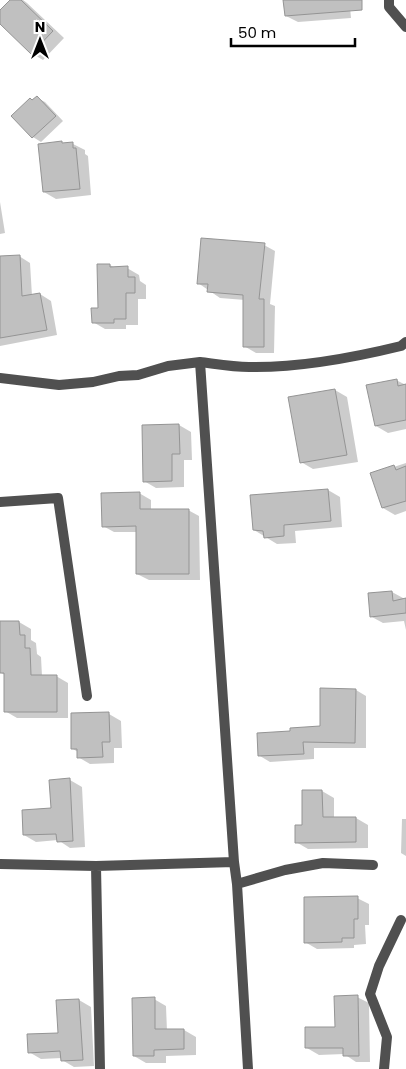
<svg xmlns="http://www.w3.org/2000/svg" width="406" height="1069" viewBox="0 0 406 1069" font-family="Poppins,sans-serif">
<rect width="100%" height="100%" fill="#fff"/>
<path fill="#0003" d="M11,0h12l4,3 37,35 -21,22 -12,-7 -31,-30v-11z
M284,0h59l7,7 1,11 -53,4 -12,-6z
M37,98l8,4 18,19 -22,21 -8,-5v-36z
M62,143l2,1h9l12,6v4l3,2 3,39 -35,4 -12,-7z
M0,202l5,31 -5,1z
M264,245l11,6 -5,53 5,2 -1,47h-18l-12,-7 1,-46 -25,-2 -22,-15z
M19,256l11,7 2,33 8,-2 11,7 6,34 -57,11v-88z
M110,265l5,3h12l12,7 1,6 6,4v14h-8v26h-12v4h-21l-12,-7 6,-13z
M396,380l10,5v44l-18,4 -12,-7z
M335,390l12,7 11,65 -45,7 -12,-7 -11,-64z
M179,425l12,7 1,28h-8v27l-28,1 -12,-7z
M406,463v48l-11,4 -12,-7 -11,-34z
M328,490l12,7 2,30 -47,4 1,12 -19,1 -23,-14z
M139,493l12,7v10h37l11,6 1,64h-51l-12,-6v-42h-23l-11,-6z
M392,592l11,6v2h3v30l-2,-9 -21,2 -11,-6z
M19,622l12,7v11l5,3 1,11 4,3 1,19h14l12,7v35h-51l-12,-7v-36l-4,-2 -1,-50z
M356,690l10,6v52h-52v11l-44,3 -10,-6 31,-24 30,-5z
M109,714l12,7 1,27h-8v15l-24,1 -12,-7v-5l-5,-3 -1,-34z
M70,780l12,7 3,60 -15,1 -12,-8 -22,2 -12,-7 28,-26z
M322,791l12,7v20h22l12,7v23l-60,1 -12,-7z
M402,819h4v37l-5,-3z
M357,898l12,6v21h-4l1,19 -12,1v3l-37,1 -12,-7z
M357,997l12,6 1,59h-14l-12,-8 -25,1 -12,-7 29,-20z
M154,999l12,7 1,25 17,-1 12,7v18l-30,1v7h-20l-12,-7z
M79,1000l12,7 3,59 -20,1 -12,-7v-2l-21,1 -12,-7 30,-18z"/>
<path fill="#c0c0c0" stroke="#949494" d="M10,0h11l32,31 -22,23 -31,-30v-14z
M283,0h79v10l-77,6z
M37,96l19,20 -24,22 -21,-22 19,-18 2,2z
M62,141v2l11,-1v6h3l4,41 -37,3 -5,-48z
M201,238l64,5 -6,56h5v48h-21v-52l-36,-3 1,-8h-11z
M20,255l2,41 18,-3 7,37 -47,8v-82z
M97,264h13v3l18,-1v11h7v16h-9v26h-12v4h-22l-1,-15h7z
M397,379l1,7 8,-2v36l-31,6 -9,-41z
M335,389l12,66 -47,8 -12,-66z
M179,424l1,30h-8v27l-29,1 -1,-57z
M394,465l2,5 10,-4v35l-24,7 -12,-35z
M328,489l3,32 -47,4v11l-20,2 -1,-7 -10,-1 -3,-35z
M140,492v17h49v65h-53v-48l-34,1 -1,-34z
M392,591l1,10 13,-3v15l-36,4 -2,-24z
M0,621h19l1,14h5v13h5l1,27h26v37h-53v-39h-4z
M320,688l36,1 -1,54 -52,-1 1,12 -46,2 -1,-23 33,-2v-3l30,-2z
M109,712l1,30h-8l1,15 -26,1v-9h-6v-36z
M70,778l3,63 -16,1 -1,-8 -33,1 -1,-25 29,-2 -2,-28z
M302,790h20l1,27h33v25l-61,1v-18h7z
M358,896v23h-4v19h-12v4l-38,1v-46z
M358,995l1,61h-16v-8h-38v-21h30l-1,-31z
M155,997v32h29v20l-30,1v6h-21l-1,-58z
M79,999l4,61 -22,1 -1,-10 -32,2 -1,-19 31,-1 -2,-33z"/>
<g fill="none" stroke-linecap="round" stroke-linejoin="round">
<path stroke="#505050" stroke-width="10" d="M389,0v7l17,20
M0,378l59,7 34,-3 26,-6 19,-1 30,-9 32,-4
M0,502l58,-4 29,198
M0,864l96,2 138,-4
M96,866l4,203
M237,884l48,-14 38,-7 50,2
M248,1069l-11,-185 -3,-22 -34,-500c16,2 33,5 49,5 51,1 103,-9 152,-21l5,-4
M384,1069l3,-32 -17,-43 9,-28 22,-46"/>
</g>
<g transform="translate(40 40)" stroke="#ffffff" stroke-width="4" paint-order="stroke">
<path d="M0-4L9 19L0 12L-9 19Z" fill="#000000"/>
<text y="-8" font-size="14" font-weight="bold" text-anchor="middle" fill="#000000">N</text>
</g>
<path d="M231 38v8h124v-8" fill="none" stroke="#000000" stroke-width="2.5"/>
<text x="238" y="38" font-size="15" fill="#000000" stroke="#ffffff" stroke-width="4" paint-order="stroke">50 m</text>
</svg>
